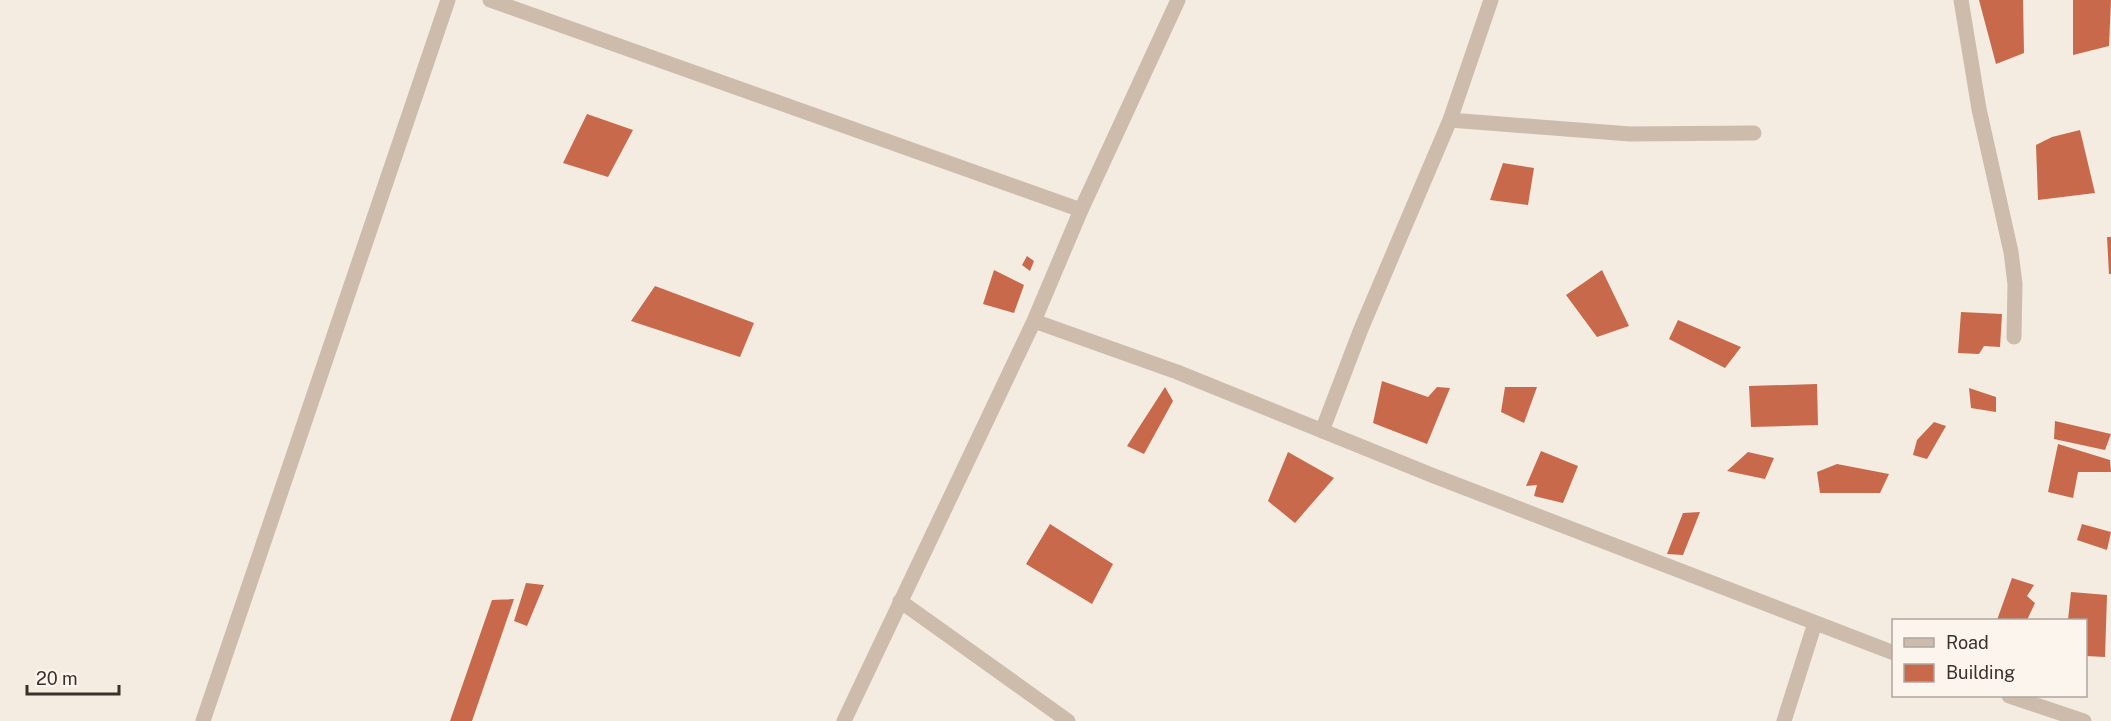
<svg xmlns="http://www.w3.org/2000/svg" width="2111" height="721" viewBox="0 0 2111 721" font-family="'Public Sans',sans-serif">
<rect width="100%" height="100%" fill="#f4ebe1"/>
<path fill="#c8694b" d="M1979,0h44l1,53 -28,11z
M2073,0h38l-2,46 -36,9z
M587,114l46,16 -25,47 -45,-14z
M2080,130l15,63 -57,7 -2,-55 16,-8z
M1503,163l31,5 -6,37 -38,-5z
M2107,237h4v37h-2z
M1027,256l7,5 -4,10 -8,-6z
M994,270l30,15 -10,28 -31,-9z
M1602,270l27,56 -32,11 -31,-42z
M655,286l99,37 -14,34 -109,-36z
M1961,312l41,2 -2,33 -16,-1 -5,8 -21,-1z
M1678,320l63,27 -16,21 -56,-29z
M1382,381l46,16 9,-10 13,1 -23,56 -54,-21z
M1817,384l1,41 -67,2 -2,-41z
M1165,387l8,14 -29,53 -17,-8z
M1505,387h32l-13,36 -23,-11z
M1969,388l27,9v15l-25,-4z
M2055,421l56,13 -6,16 -51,-11z
M1934,422l12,4 -19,33 -14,-4 4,-15z
M2058,444l52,16 1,12h-33l-5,26 -25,-6z
M1541,451l37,15 -15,37 -29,-7 3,-11 -11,1z
M1288,452l46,26 -39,45 -27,-22z
M1748,452l26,6 -9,21 -38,-8z
M1837,464l52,10 -9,19h-60l-3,-21z
M1700,512l-17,43 -16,-1 16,-41z
M1050,524l63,40 -21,40 -66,-40z
M2082,524l29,8 -4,18 -30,-10z
M2012,578l22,7 -7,11 8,7 -8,17h-30z
M526,583l18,2 -17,41 -13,-5z
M2071,592l36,3 -2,62 -19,-1v-36h-18z
M514,599l-42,122h-22l42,-121z"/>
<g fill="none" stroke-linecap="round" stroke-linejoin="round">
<path stroke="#cdbbac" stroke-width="15" d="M490,0l591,210
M1961,0l18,109 32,143 4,32 -1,53
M1450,120l180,14 124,-1
M1034,321l143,51 257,104 460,177
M1322,431l39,-102 89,-209 41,-120
M900,601l168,120
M2009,696l75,25
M203,721l245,-721
M844,721l190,-400 47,-111 97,-210
M1784,721l31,-98"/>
</g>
<rect x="1892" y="619" width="195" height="78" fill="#fbf5ee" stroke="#aea6a0" stroke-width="1.5"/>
<rect x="1904" y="638" width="30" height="9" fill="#cdbbac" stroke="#aea6a0" stroke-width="1.5"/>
<text x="1946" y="649" font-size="18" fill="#3b302b">Road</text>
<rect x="1904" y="664" width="30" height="18" fill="#c8694b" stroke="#aea6a0" stroke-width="1.5"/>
<text x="1946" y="679" font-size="18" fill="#3b302b">Building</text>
<path d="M27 685v9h92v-9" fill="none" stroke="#3b302b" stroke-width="3"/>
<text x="36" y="685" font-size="18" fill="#3b302b" stroke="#fbf5ee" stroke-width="4.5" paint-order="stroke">20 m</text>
</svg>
